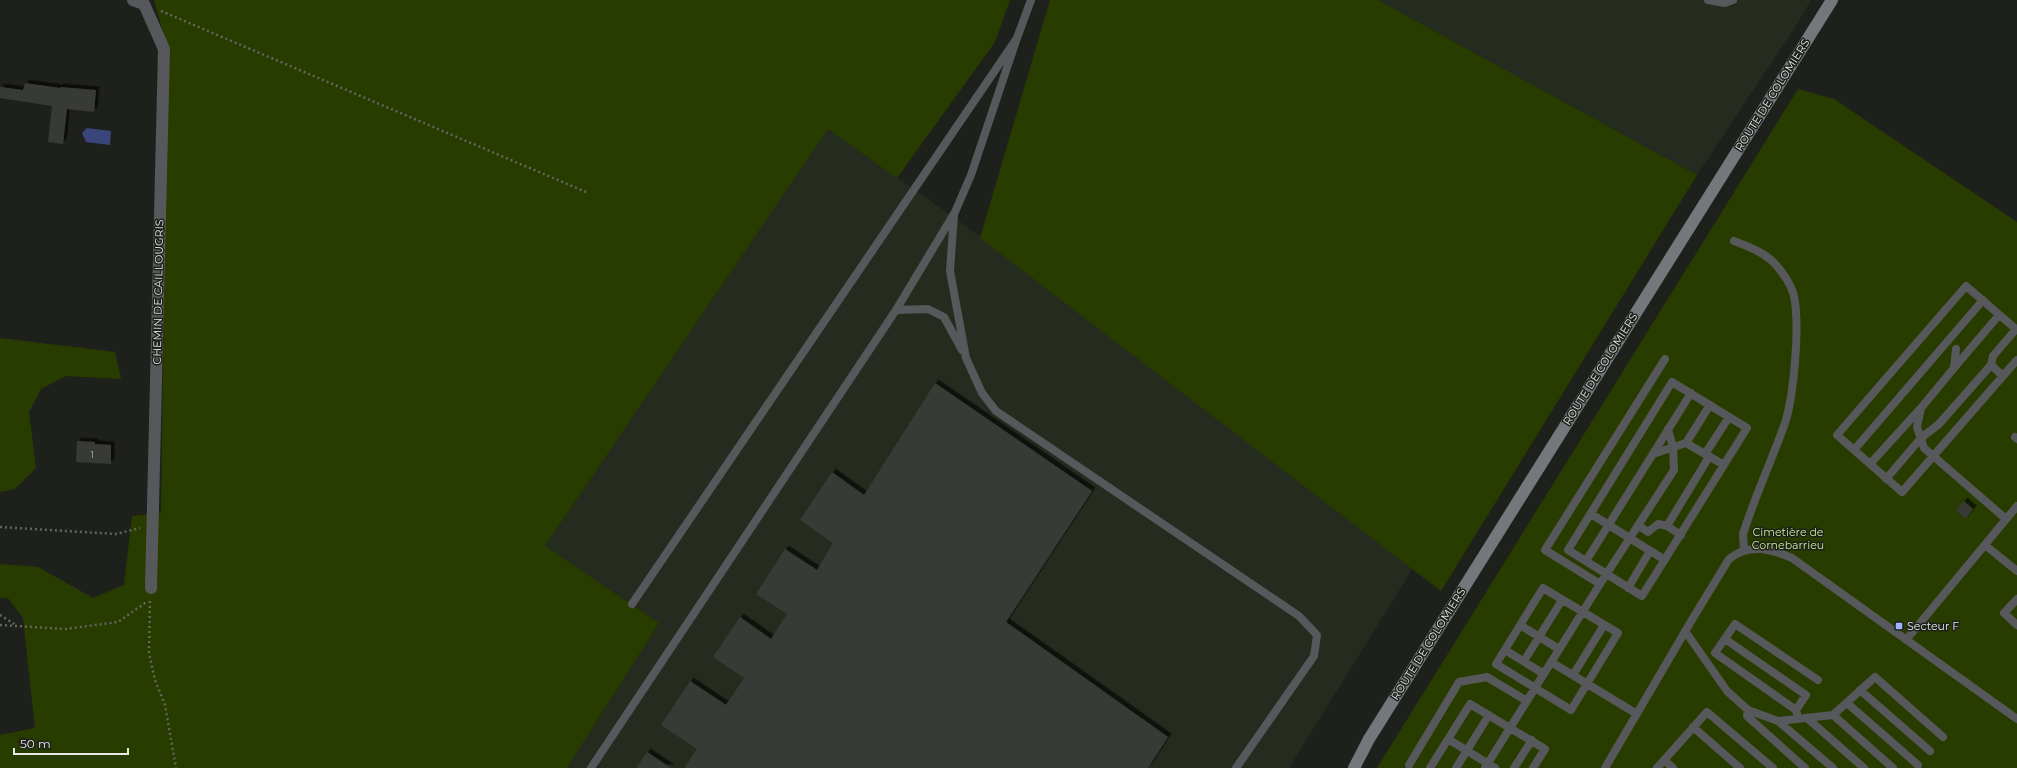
<svg xmlns="http://www.w3.org/2000/svg" width="2017" height="768" viewBox="0 0 2017 768" font-family="Montserrat,sans-serif">
<defs>
<filter id="shadow"><feDropShadow dx="3.5" dy="-3.5" stdDeviation="0" flood-color="#0009"/></filter>
</defs>
<rect width="100%" height="100%" fill="#1e211b"/>
<path fill="#252b1e" d="M1378,0h433l-17,29 -97,146z
M828,129l138,97 447,342 -124,200h-722l92,-145 -114,-77z"/>
<path fill="#293c00" d="M154,0h856l-15,42 -98,136 -69,-49 -283,417 114,77 -92,145h-567v-33l35,-7 -11,-101 -1,-9 -15,-20h-8v-34l38,3 55,31 31,-13 8,-69 29,-3 6,-467z
M1050,0h328l319,175 -256,416 -461,-353z
M1798,89l36,10 183,123v546h-640z
M0,338l115,14 6,27 -55,-3 -25,13 -12,23 7,56 -21,21 -15,3z"/>
<path fill="#3a457b" d="M87,128l24,3 -1,14 -24,-3 -4,-9z"/>
<path fill="#373b34" filter="url(#shadow)" d="M25,83l35,5v-1l36,3 -2,22 -27,-3 -4,35 -15,-2 4,-36 -52,-8v-11l23,3z
M935,383l157,108 -86,131 162,115 -20,31h-464l13,-19 -36,-24 29,-44 36,24 18,-27 -31,-21 27,-40 31,22 16,-25 -31,-20 29,-45 32,21 16,-27 -33,-23 32,-48 32,23z
M77,441l18,1v2l16,1v19l-35,-2z
M1964,501l9,8 -8,10 -9,-9z
M647,752l24,16h-35z"/>
<g fill="none" stroke-linecap="round" stroke-linejoin="round">
<path stroke="#636560" stroke-width="2.5" stroke-dasharray="2 3" stroke-linecap="butt" d="M161,11l425,181
M0,527l116,7 24,-6
M150,601l-1,52 6,27 10,25 11,63
M0,615l16,10
M0,625l65,4 53,-7 30,-21"/>
<path stroke="#57585b" stroke-width="8" d="M1708,0l17,3 8,-3
M954,215l-4,56 16,87 16,35 14,18 303,205 18,19 -3,21 -78,112
M1734,241c13,5 27,10 37,19 10,9 20,24 23,36 6,29 0,99 -9,127 -13,37 -30,73 -42,111l1,16
M896,310l32,-1 16,8 18,33
M2017,330l-51,-44 -129,149 65,57 115,-132
M1956,349l-2,19 -33,40 -4,19 7,21 82,71
M1991,365l2,-9 23,-27
M1954,368l45,-53
M1672,382l75,46 -105,168 -74,-46z
M1710,405l-24,38 38,22
M2015,437l2,2
M1854,450l129,-150
M1653,454l33,-11
M1705,454l24,-37
M1870,464l50,-55
M1886,479l35,-41 18,-14 52,-59 12,11
M1591,514l74,46
M1638,525l10,7 10,-8 9,2
M1681,535l-14,-9 42,-69
M1985,545l32,26
M1586,561l105,-168
M1600,584l-55,-34 120,-191
M1543,588l75,45 -47,77 -75,-46z
M1628,588l22,-37
M2017,599l-13,14 13,12
M632,604l385,-566 14,-38
M1520,625l39,24
M1685,631l42,60 21,19 30,11 55,-6 42,-38 68,60
M1725,639l81,56 -10,15 1,4
M1906,640l111,-134
M1505,650l39,24
M1524,661l38,-61
M1551,662l86,52
M1573,675l31,-50
M1860,690l70,61
M1847,703l71,62
M1748,710l-1,6 58,52
M1796,710l-81,-57 20,-29 83,56
M1833,715l60,53
M1807,718l57,50
M1778,721l55,47
M1693,727l47,41
M1448,739l47,29
M1664,760l9,8
M1409,765l50,-83 28,-5 40,24
M591,768l305,-458 59,-98 16,-37 46,-137
M1430,768l40,-64 75,45 -12,19
M1456,768l33,-53
M1485,768l115,-184 74,-114 -1,-23 -5,-18
M1514,768l18,-28
M1605,768l88,-150 36,-59c20,-16 42,-10 63,-1l225,161
M1657,768l50,-56 66,56"/>
<path stroke="#57585b" stroke-width="12" d="M133,0l11,4 20,45 -13,539"/>
<path stroke="#75777d" stroke-width="12" d="M1354,768l15,-29 463,-739"/>
</g>
<rect fill="#a0b3fd" stroke="#1e211b" stroke-width="1.5" x="1895" y="622" width="8" height="8" rx="2"/>
<g text-anchor="middle" stroke-width="3" stroke-linejoin="round" paint-order="stroke">
<g font-size="9" fill="#bbbeb8">
<text x="92" y="458">1</text>
</g>
<g font-size="11" fill="#e7e9e4" stroke="#1e211b">
<text transform="translate(1772 95) rotate(-58)" y="4">ROUTE DE COLOMIERS</text>
<text transform="translate(158 292) rotate(-89)" y="4">CHEMIN DE CAILLOUGRIS</text>
<text transform="translate(1600 369) rotate(-58)" y="4">ROUTE DE COLOMIERS</text>
<text transform="translate(1428 644) rotate(-58)" y="4">ROUTE DE COLOMIERS</text>
</g>
<g font-size="11" fill="#c7ec93" stroke="#1e211b">
<text x="1788" y="536">Cimetière de<tspan x="1788" dy="13">Cornebarrieu</tspan></text>
</g>
<g font-size="11" fill="#e7e9e4" stroke="#1e211b" text-anchor="start">
<text x="1907" y="630">Secteur F</text>
</g>
</g>
<path d="M14 748v6h114v-6" fill="none" stroke="#e7e9e4" stroke-width="2"/>
<text x="20" y="748" font-size="12" fill="#e7e9e4" stroke="#1e211b" stroke-width="3" paint-order="stroke">50 m</text>
</svg>
